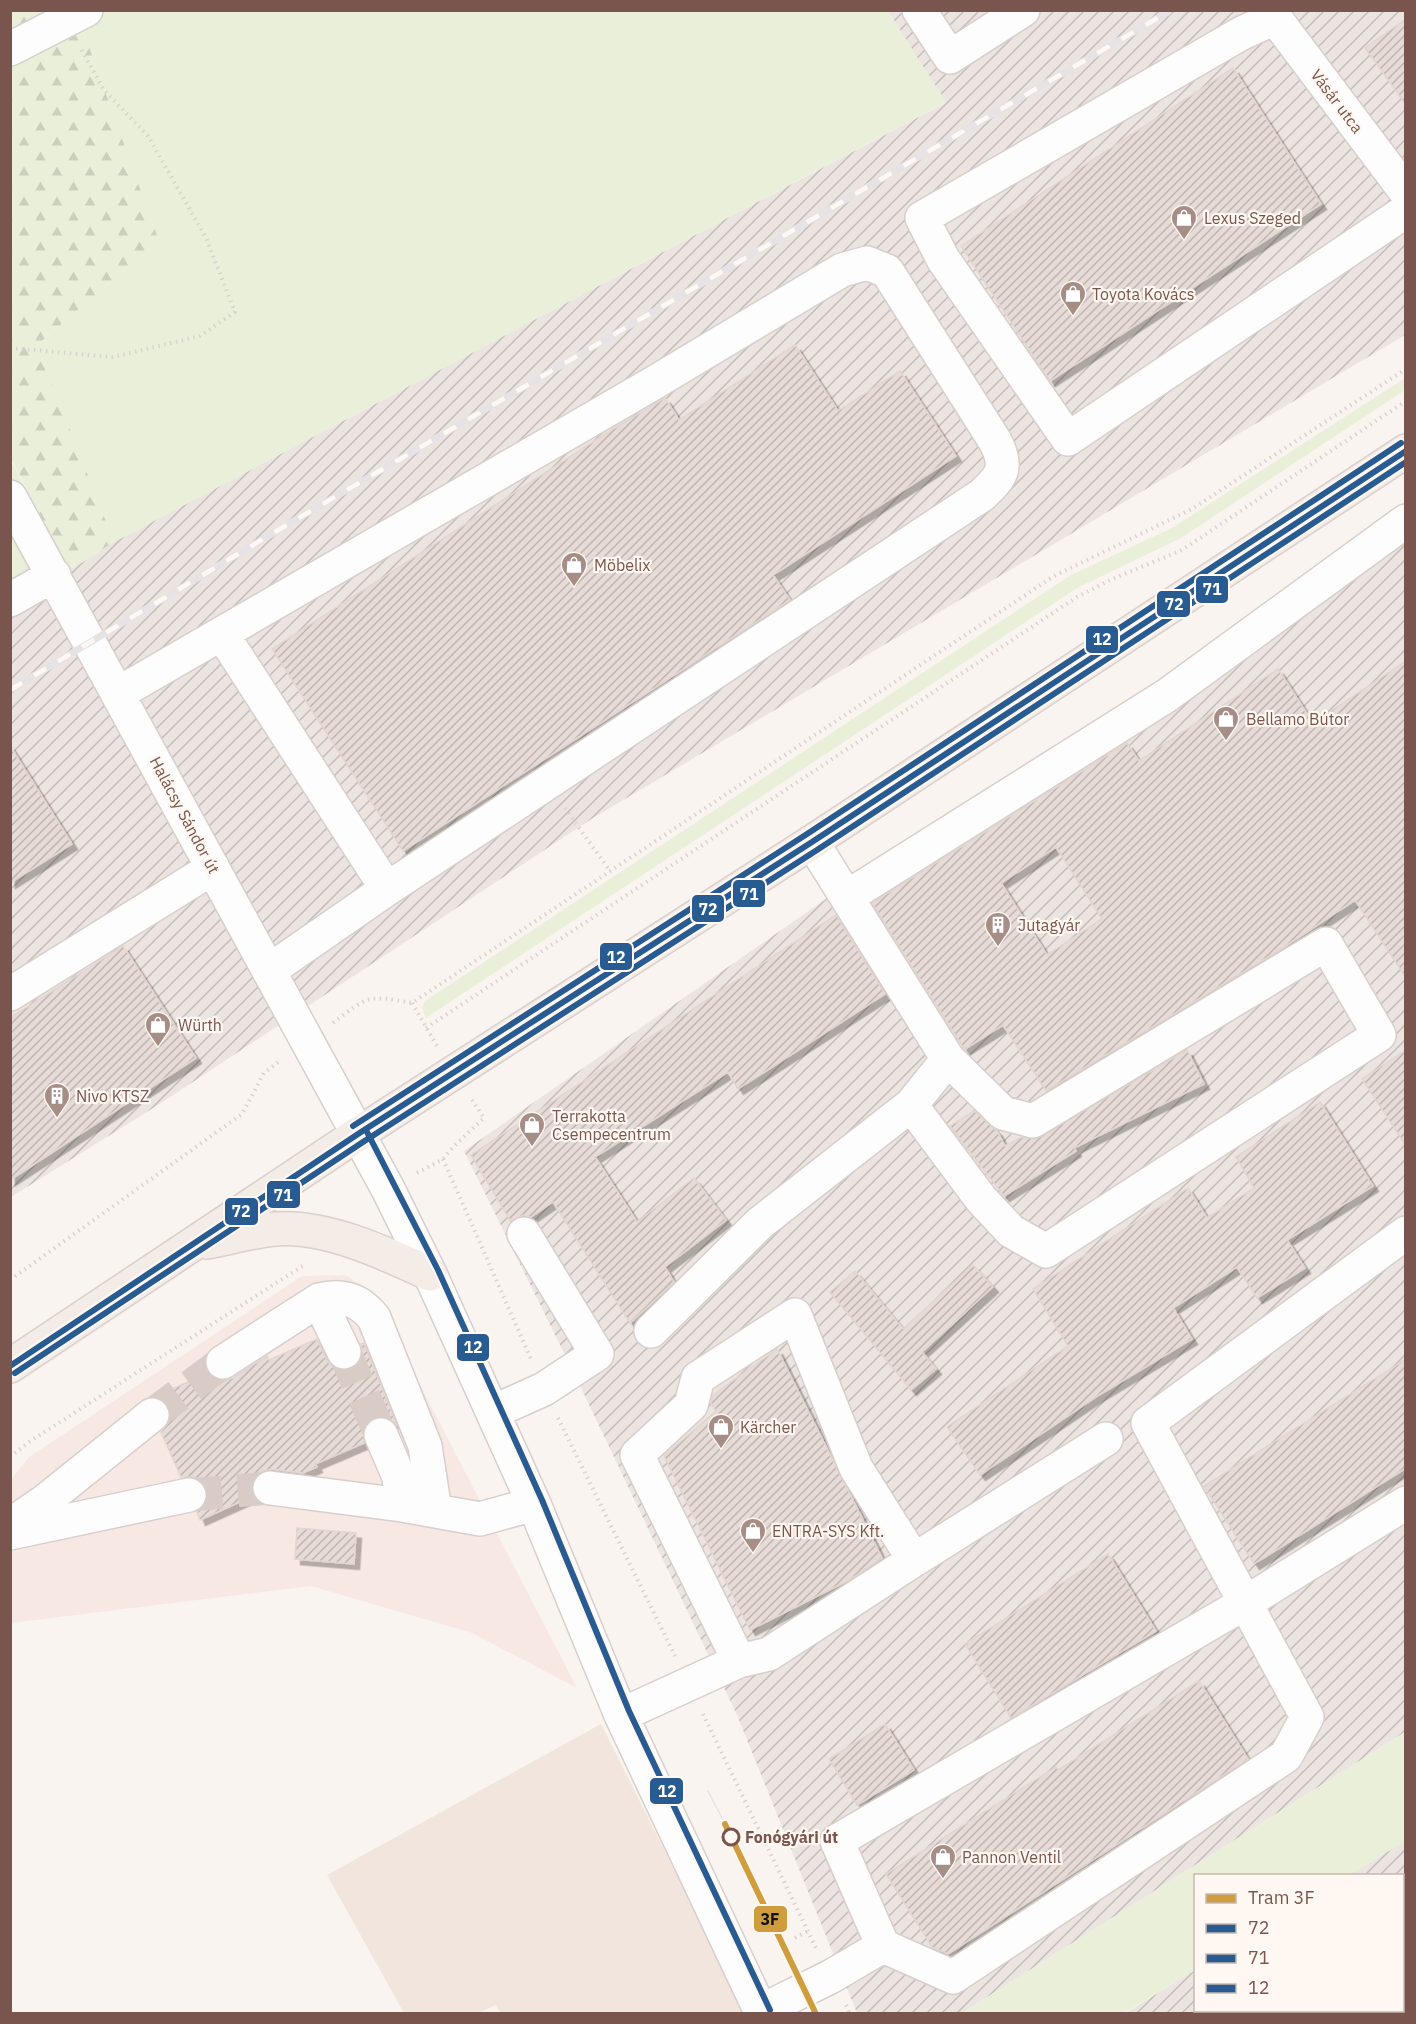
<svg xmlns="http://www.w3.org/2000/svg" width="1416" height="2024" viewBox="0 0 1416 2024" font-family="'IBM Plex Sans',sans-serif">
<defs>
<pattern id="industrial-furrows" width="10" height="10" patternUnits="userSpaceOnUse" patternTransform="scale(1.5)"><rect width="10" height="10" fill="#ece4e0"/><path d="M-1 1l2-2M0 10L10 0M9 11l2-2" fill="none" stroke="#c4bcb8"/></pattern>
<pattern id="forest-firs" width="22" height="20" patternUnits="userSpaceOnUse" patternTransform="scale(1.5)"><rect width="22" height="20" fill="#eaefda"/><path d="M5 1l3.5 6h-7zM16 11l3.5 6h-7z" fill="#cccfbd"/></pattern>
<pattern id="building-hatch" width="6" height="6" patternUnits="userSpaceOnUse" patternTransform="scale(1.5)"><rect width="6" height="6" fill="#e6dbd6"/><path d="M-1 1l2-2M0 6l6-6M5 7l2-2" fill="none" stroke="#bfb4b0"/></pattern>
<filter id="shadow"><feDropShadow dx="5.5" dy="5.5" stdDeviation="0" flood-color="#0004"/></filter>
</defs>
<rect width="100%" height="100%" fill="#f9f4ef"/>
<path fill="#f1e5dd" d="M601,1724l145,289 -245,1 -5,-9 -18,8h-74l-77,-138z"/>
<path fill="#f8e8e4" d="M346,1275l27,19 204,394 -105,-55 -161,-47 -300,37 -1,-142 19,-24 273,-181z"/>
<path fill="url(#industrial-furrows)" d="M888,11h517v324l-812,483 -435,287 -147,92v-589l103,-66 831,-439z
M1405,527v1205l-443,281h-105l-120,-298 -164,-344 -109,-220 389,-271z
M1405,1841v172l-281,1 71,-44 1,40h206v-134l-53,-1z"/>
<path fill="#eaefda" d="M76,11h812l58,91 -832,440 -77,-197 122,-104z
M1405,378v12l-224,148 -104,50 -651,430 -4,-10 3,-7 646,-426 101,-47z
M10,458l58,113 -58,37z
M1405,1732v109l-56,34 -153,1 -1,94 -71,43h-162z"/>
<path fill="url(#forest-firs)" d="M11,11h65l83,230 -122,104 77,197 -46,29 -57,-113z"/>
<path fill="url(#building-hatch)" stroke="#e2d6d1" stroke-width="1.5" fill-rule="evenodd" filter="url(#shadow)" d="M1406,19v86l-41,-57z
M1233,68l88,136 -271,177 -89,-135z
M795,345l43,66 62,-40 56,85 -183,119 17,25 -387,251 -131,-202 341,-220 52,-31 14,22z
M1406,661v317l-51,-78 -77,51 -232,140 -43,-66 -38,24 -2,-2 -91,-144 255,-160 12,18 139,-92 35,54zM1056,847l46,72 -55,36 -46,-72z
M10,746l62,98 -62,39z
M836,915l49,79 -147,95 -10,-17 -133,85 42,65 57,-44 32,42 -61,47 9,15 -44,41 -77,-121 -22,15 -8,-2 -12,7 -40,-67z
M123,946l73,112 -186,122v-162z
M1187,1050l17,34 -130,64 2,3 -72,45 -54,-70 24,-15 23,20 8,15 17,-9 14,2z
M1406,1050v96l-44,-67z
M1320,1102l53,84 -86,54 18,28 -48,30 -20,-31 -64,41 19,31 -93,56 -119,80 -33,-48 121,-81 -35,-57 155,-101 19,30 47,-30 -18,-31z
M973,1265l20,22 -71,65 14,17 -25,21 -81,-98 25,-21 48,58z
M317,1339l10,22 6,6 9,4 10,-2 7,-6 4,-9 -2,-10 3,-1 33,82 -13,-8 -11,1 -7,5 -3,9 1,11 -49,21 2,3 -14,6 -31,-4 -10,2 -6,5 -4,9 1,11 -53,24 -3,-8 10,-11v-10l-5,-9 -7,-5h-14l-20,-45 8,-10 1,-10 -4,-9 -12,-6 54,-24 6,5 9,3 10,-3 34,-22 2,4z
M777,1349l105,209 -33,22 -99,50 -86,-174 52,-45 -5,-8 2,-8z
M1406,1359v109l-152,96 -50,-78z
M297,1528l59,5 -2,31 -59,-5z
M1108,1554l48,77 -145,87 -46,-74z
M1199,1681l49,78 -300,195 -16,-7 -46,-73 170,-107 2,3z
M885,1724l29,46 -57,35 -28,-46z"/>
<g fill="none" stroke-linecap="round" stroke-linejoin="round">
<path stroke="#d9ccc6" stroke-width="33" stroke-dasharray="33 16" stroke-linecap="butt" d="M344,1352l37,83
M152,1415l71,-53
M189,1495l81,-7"/>
<defs>
<path id="minor" d="M919,10l31,47 73,-47
M1269,10l137,182
M1275,18l-33,15 -320,185 21,41 125,180 338,-228
M10,49l76,-39
M10,497l378,692 42,85 104,230 87,211 141,299
M10,600l44,-25
M222,634l165,255
M119,693l533,-309 190,-114 25,-7 20,8 108,170c14,27 7,35 -13,54l-595,394 -117,81
M847,897l319,-201 240,-175
M10,994l203,-126
M911,1105l70,94 30,32 35,20 333,-216 -53,-91 -293,177 -30,-8 -55,-54
M1406,1233l-258,190 159,294 -21,39 -333,221 -70,-31 -46,-105 408,-238 161,-100
M319,1300l25,52
M651,1331l109,-108 151,-118 37,-46 -136,-217
M223,1362l96,-62c23,-6 41,0 55,18l51,128 10,65
M493,1412l51,-23 53,-35 -73,-120
M381,1435l18,42 3,28
M270,1488l132,17 78,14 54,-15
M10,1525l35,-24 107,-86
M10,1533l179,-38
M914,1560l192,-121
M621,1715l118,-54 -102,-206 54,-50 7,-27 97,-63 61,153 58,92 -145,94 -30,7
M1332,2010l1,4
M761,2011l69,-34 53,-31"/>
<path id="major" d="M207,1242c22,-4 46,-11 68,-13 51,-4 110,24 155,45
M10,1366l348,-232 454,-292 594,-391"/>
</defs>
<use href="#minor" stroke="#d8cfcc" stroke-width="36"/>
<use href="#major" stroke="#dacfcc" stroke-width="36"/>
<path stroke="#dbd2d0" stroke-width="4" stroke-dasharray="1.5 4.5" stroke-linecap="butt" d="M10,348l103,9 87,-21 35,-24 -29,-74 -58,-102 -44,-46 -23,-41
M565,808l45,63
M412,1003l25,43
M333,1023c36,-28 35,-28 79,-20l642,-427 138,-67 214,-140
M426,1028l651,-431 33,-17 72,-30 224,-149
M443,1159l88,200
M417,1173l26,-14 10,-12 31,-29 -12,-18
M10,1280l232,-166 22,-41 17,-13
M558,1418l117,238
M10,1457l19,-15 275,-177
M703,1714l113,234
M795,1938l13,-7
M846,2005l4,9"/>
<use href="#minor" stroke="#fefdfd" stroke-width="33"/>
<use href="#major" stroke="#f3ece7" stroke-width="33"/>
<path stroke="#e5e3e6" stroke-width="1.5" d="M708,1791l17,33"/>
<defs>
<path id="rail" d="M10,690l275,-164 883,-514"/>
</defs>
<use href="#rail" stroke="#e5e3e6" stroke-width="7"/>
<use href="#rail" stroke="#fff8f2" stroke-width="4.5" stroke-dasharray="14" stroke-linecap="butt"/>
<defs>
<path id="bus-1" d="M10,1366l348,-232 454,-292 594,-391"/>
<path id="bus-2" d="M15,1373l348,-231 454,-292 589,-388"/>
<path id="bus-3" d="M353,1126l454,-292 594,-391
M366,1130l72,140 104,230 87,211 141,299"/>
</defs>
<use href="#bus-1" stroke="#fff8f2" stroke-width="10"/>
<use href="#bus-2" stroke="#fff8f2" stroke-width="10"/>
<use href="#bus-3" stroke="#fff8f2" stroke-width="10"/>
<use href="#bus-1" stroke="#275b91" stroke-width="6"/>
<use href="#bus-2" stroke="#275b91" stroke-width="6"/>
<use href="#bus-3" stroke="#275b91" stroke-width="6"/>
<defs>
<path id="tram-1" d="M725,1824l91,190"/>
</defs>
<use href="#tram-1" stroke="#fff8f2" stroke-width="10"/>
<use href="#tram-1" stroke="#cf9d3d" stroke-width="6"/>
</g>
<defs>
<symbol id="shop-pin" viewBox="-11 -11 22 30"><path d="M0 17L-7.5 6A9.5 9.5 0 1 1 7.5 6Z" fill="#a68d86" stroke="#fff8f2"/><path d="M-5-2.5h2.3a2.7 3.5 0 0 1 5.4 0H5L5.5 6h-11ZM-1.5-2.5h3a1.5 2.3 0 0 0-3 0Z" fill="#fff"/></symbol>
<symbol id="building-pin" viewBox="-11 -11 22 30"><path d="M0 17L-7.5 6A9.5 9.5 0 1 1 7.5 6Z" fill="#a68d86" stroke="#fff8f2"/><path d="M-4-6H4V6H1V3H-1V6H-4ZM-2.5-4.3h1.7v1.8h-1.7ZM.8-4.3h1.7v1.8H.8ZM-2.5-1h1.7V.8h-1.7ZM.8-1h1.7V.8H.8Z" fill="#fff"/></symbol>
</defs>
<g fill-rule="evenodd">
<use href="#shop-pin" x="1169" y="203" width="30" height="40"/>
<use href="#shop-pin" x="1058" y="279" width="30" height="40"/>
<use href="#shop-pin" x="559" y="550" width="30" height="40"/>
<use href="#shop-pin" x="1211" y="704" width="30" height="40"/>
<use href="#building-pin" x="983" y="910" width="30" height="40"/>
<use href="#shop-pin" x="143" y="1010" width="30" height="40"/>
<use href="#building-pin" x="42" y="1081" width="30" height="40"/>
<use href="#shop-pin" x="517" y="1110" width="30" height="40"/>
<use href="#shop-pin" x="706" y="1412" width="30" height="40"/>
<use href="#shop-pin" x="738" y="1516" width="30" height="40"/>
<use href="#shop-pin" x="928" y="1842" width="30" height="40"/>
</g>
<circle fill="#fff8f2" stroke="#79554d" stroke-width="3" cx="731" cy="1837" r="8"/>
<g text-anchor="middle" stroke-width="4.5" stroke-linejoin="round" paint-order="stroke">
<g font-size="16" fill="#79554d" stroke="#fff8f2">
<text transform="translate(1337 101) rotate(53)" y="6">Vásár utca</text>
<text transform="translate(185 815) rotate(62)" y="6">Halácsy Sándor út</text>
</g>
<g font-size="16" fill="#79554d" stroke="#fff8f2" text-anchor="start">
<text x="1204" y="224">Lexus Szeged</text>
<text x="1092" y="300">Toyota Kovács</text>
<text x="594" y="571">Möbelix</text>
<text x="1246" y="725">Bellamo Bútor</text>
<text x="1018" y="931">Jutagyár</text>
<text x="178" y="1031">Würth</text>
<text x="76" y="1102">Nivo KTSZ</text>
<text x="552" y="1122">Terrakotta<tspan x="552" dy="18">Csempecentrum</tspan></text>
<text x="740" y="1433">Kärcher</text>
<text x="772" y="1537">ENTRA-SYS Kft.</text>
<text x="962" y="1863">Pannon Ventil</text>
</g>
<g font-size="16" font-weight="bold" fill="#79554d" stroke="#fff8f2" text-anchor="start">
<text x="745" y="1843">Fonógyári út</text>
</g>
</g>
<g stroke="#fff8f2" stroke-width="2">
<rect x="1195" y="575" width="34" height="29" rx="6" fill="#275b91"/>
<rect x="1156" y="590" width="35" height="28" rx="6" fill="#275b91"/>
<rect x="1085" y="625" width="34" height="29" rx="6" fill="#275b91"/>
<rect x="732" y="879" width="34" height="29" rx="6" fill="#275b91"/>
<rect x="691" y="894" width="34" height="29" rx="6" fill="#275b91"/>
<rect x="599" y="942" width="34" height="29" rx="6" fill="#275b91"/>
<rect x="266" y="1180" width="35" height="29" rx="6" fill="#275b91"/>
<rect x="224" y="1197" width="35" height="29" rx="6" fill="#275b91"/>
<rect x="456" y="1333" width="34" height="29" rx="6" fill="#275b91"/>
<rect x="649" y="1777" width="35" height="28" rx="6" fill="#275b91"/>
<rect x="753" y="1905" width="35" height="28" rx="6" fill="#cf9d3d"/>
</g>
<g font-size="16" text-anchor="middle" font-weight="bold" fill="#fff">
<text x="1212" y="595">71</text>
<text x="1174" y="610">72</text>
<text x="1102" y="645">12</text>
<text x="749" y="900">71</text>
<text x="708" y="915">72</text>
<text x="616" y="963">12</text>
<text x="283" y="1201">71</text>
<text x="241" y="1217">72</text>
<text x="473" y="1353">12</text>
<text x="667" y="1797">12</text>
</g>
<g font-size="16" text-anchor="middle" font-weight="bold" fill="#111">
<text x="770" y="1925">3F</text>
</g>
<rect width="1416" height="2024" fill="none" stroke="#79554d" stroke-width="24"/>
<rect x="1194" y="1874" width="210" height="138" fill="#fff8f2" stroke="#c9b7b0" stroke-width="1.5"/>
<rect x="1206" y="1894" width="30" height="9" fill="#cf9d3d" stroke="#c9b7b0" stroke-width="1.5"/>
<text x="1248" y="1904" font-size="18" fill="#79554d">Tram 3F</text>
<rect x="1206" y="1924" width="30" height="9" fill="#275b91" stroke="#c9b7b0" stroke-width="1.5"/>
<text x="1248" y="1934" font-size="18" fill="#79554d">72</text>
<rect x="1206" y="1954" width="30" height="9" fill="#275b91" stroke="#c9b7b0" stroke-width="1.5"/>
<text x="1248" y="1964" font-size="18" fill="#79554d">71</text>
<rect x="1206" y="1984" width="30" height="9" fill="#275b91" stroke="#c9b7b0" stroke-width="1.5"/>
<text x="1248" y="1994" font-size="18" fill="#79554d">12</text>
</svg>
